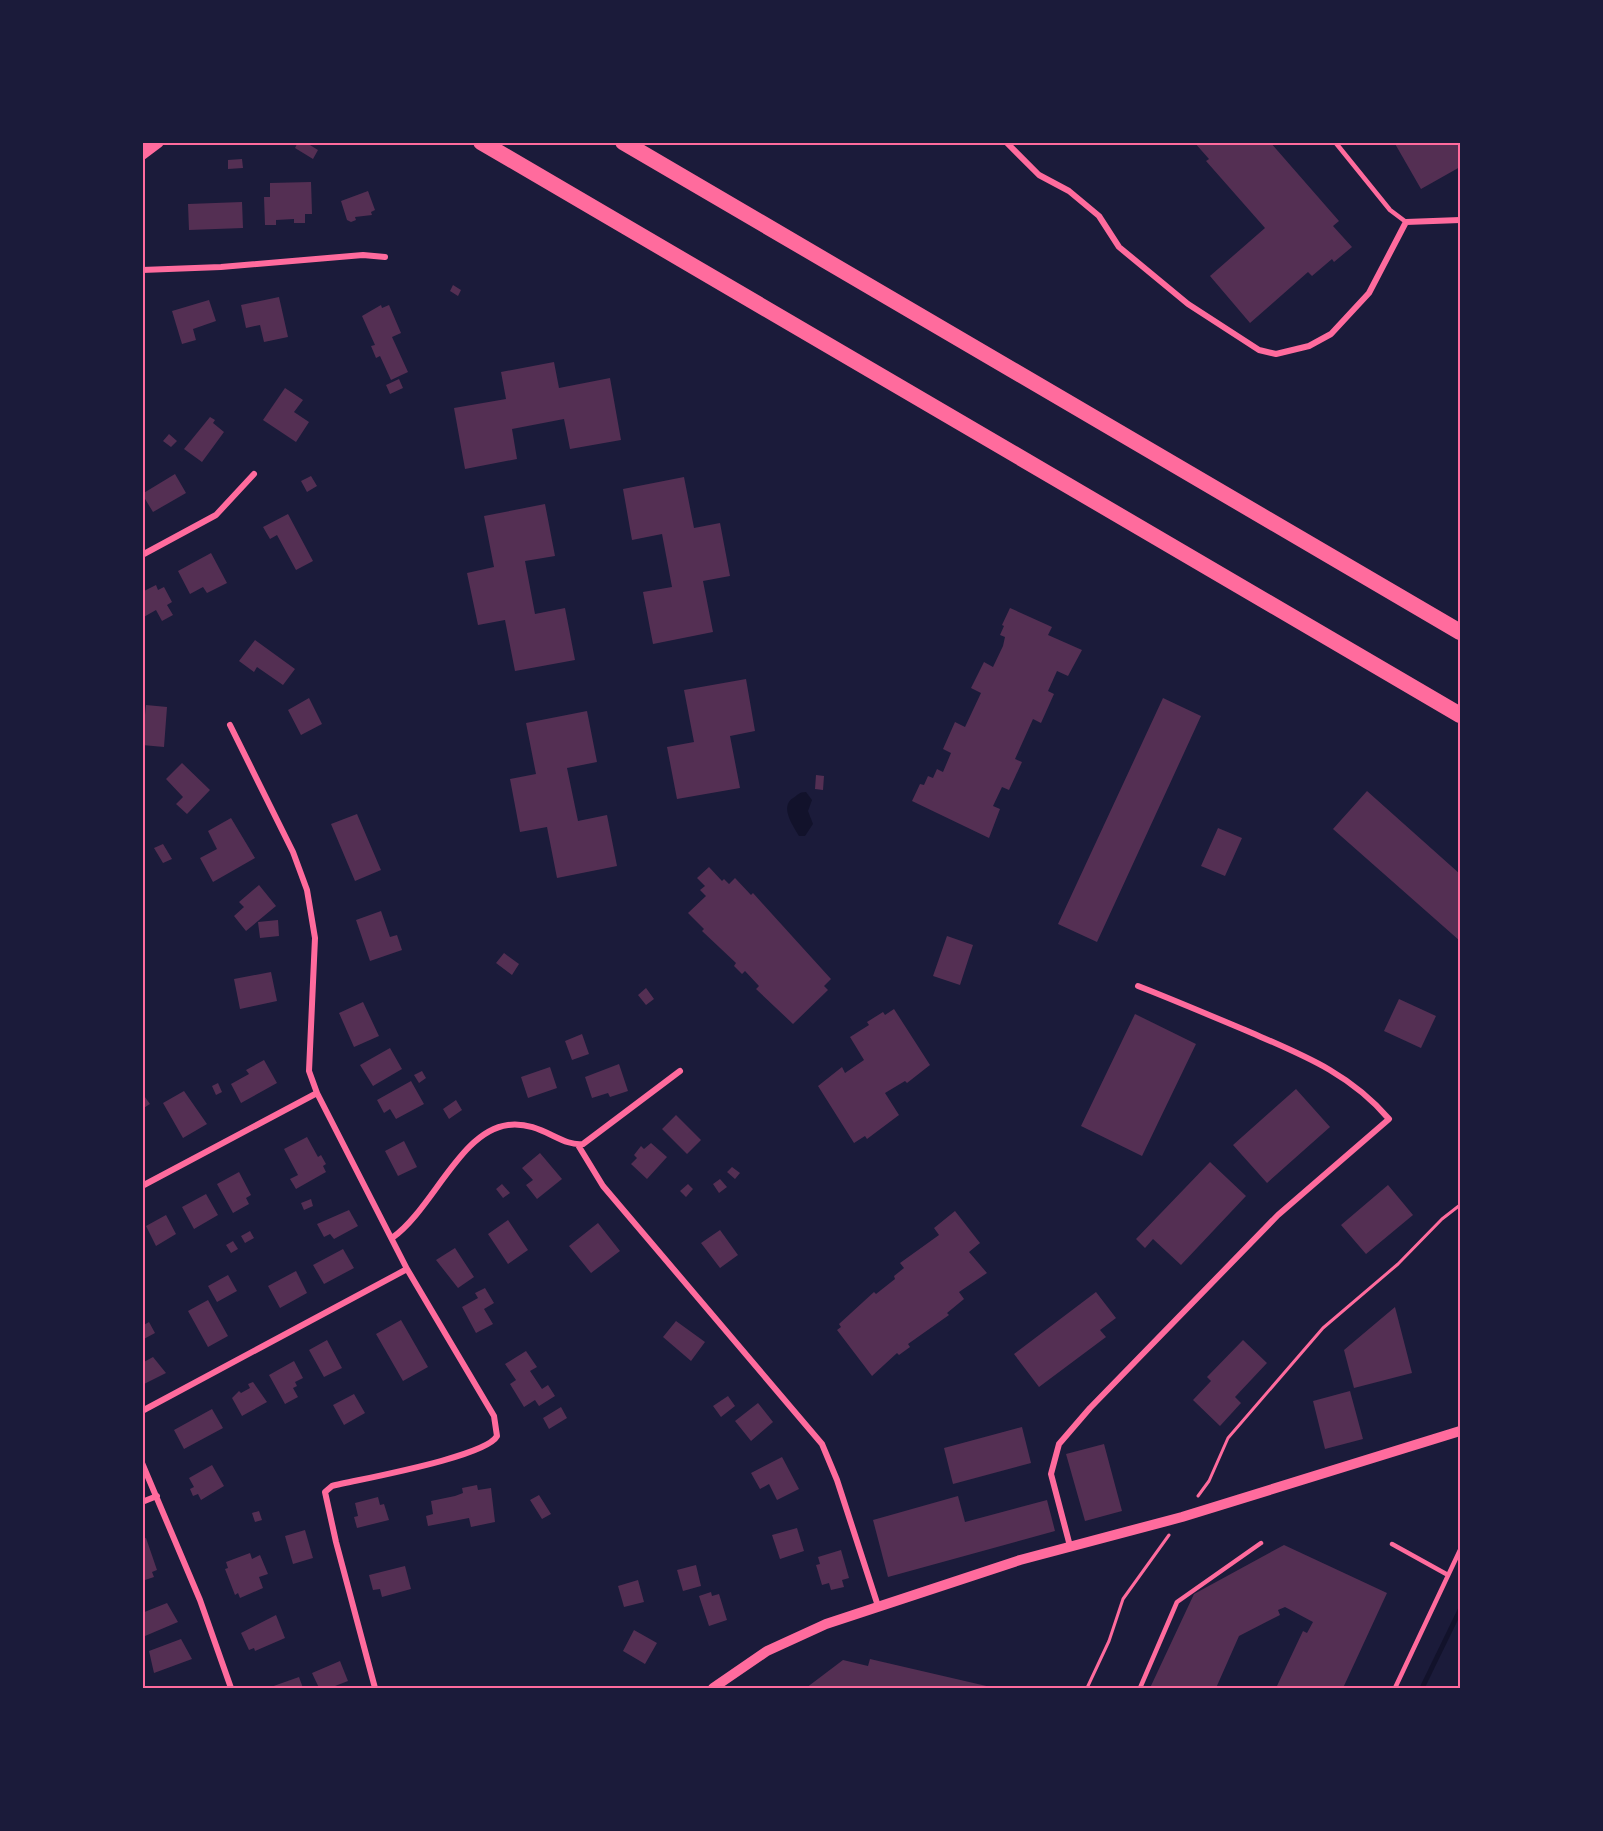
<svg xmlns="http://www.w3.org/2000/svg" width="1603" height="1831" viewBox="0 0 1603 1831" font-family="Inter,sans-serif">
<rect width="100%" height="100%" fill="#1b1b3a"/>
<path fill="#12122b" d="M806,792l6,8 -4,11 5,13 -8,12h-6c-5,-9 -20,-29 -6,-38 5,-3 6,-6 13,-6z"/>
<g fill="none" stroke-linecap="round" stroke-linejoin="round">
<path stroke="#12122b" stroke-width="5" d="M1422,1688l38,-78"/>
</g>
<path fill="#542f53" d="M298,142h7l13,8 -5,9 -18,-11z
M1194,142h76l69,79 -6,5 19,21 -18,15 -2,-3 -20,17 -4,-4 -58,51 -40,-47 55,-48 -59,-67 3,-2z
M1394,142h66v25l-39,22z
M242,159l1,9 -15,1v-9z
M311,182l1,32h-7v9h-11v-4l-18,1v5h-11l-1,-28h6v-14z
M368,191l7,19 -4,2 1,3 -17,2 1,3 -5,2 -4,-2 -6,-19z
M242,202l1,26 -54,2 -1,-26z
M453,285l8,5 -3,6 -8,-5z
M279,297l9,40 -24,5 -4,-17 -14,3 -5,-23z
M209,300l7,21 -23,8 3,11 -14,4 -10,-33z
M381,305l1,3 7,-3 12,28 -9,4 16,35 -17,8 -11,-24 -4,2 -5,-12 4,-1 -13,-29z
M554,362l5,26 51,-10 11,62 -51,9 -6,-30 -52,10 5,30 -52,10 -11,-61 52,-9 -5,-27z
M399,379l4,9 -13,6 -4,-9z
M285,388l18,12 -9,12 15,10 -13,20 -33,-22z
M210,417l5,3 -2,3 11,9 -22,30 -18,-13z
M169,434l8,7 -6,6 -8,-6z
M175,474l11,19 -33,19 -11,-18z
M311,476l6,10 -10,6 -6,-11z
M684,477l10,51 26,-5 10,53 -27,5 10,51 -60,12 -10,-52 29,-5 -10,-53 -30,6 -9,-51z
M545,504l10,52 -30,5 10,53 30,-6 10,52 -60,11 -10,-51 -27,5 -11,-52 27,-6 -10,-51z
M288,514l25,47 -17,9 -19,-35 -7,4 -7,-12z
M211,553l16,30 -20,10 -4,-6 -13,7 -12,-23z
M156,585l2,5 6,-3 8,15 -5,3 6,10 -11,6 -6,-11 -14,8v-26z
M1010,608l42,19 -4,8 34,15 -14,26 -11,-5 -9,20 6,3 -13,29 -8,-4 -18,40 7,3 -13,28 -7,-3 -9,19 7,3 -11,29 -77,-37 8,-17 4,1 4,-9 5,2 4,-9 6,3 8,-19 -8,-4 12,-27 10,5 16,-34 -10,-5 13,-26 9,5 10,-21 2,-9 -5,-2 4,-9 -2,-1z
M255,640l40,29 -12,16 -26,-18 -3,5 -15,-11z
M746,679l9,52 -25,5 10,52 -63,11 -10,-52 27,-5 -10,-52z
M309,698l13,26 -21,11 -13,-25z
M1163,698l38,18 -104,226 -39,-18z
M146,705l21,2 -3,40 -22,-2z
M587,711l10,51 -30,6 11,53 29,-6 10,51 -60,12 -10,-51 -27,5 -10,-53 26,-5 -10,-51z
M182,763l28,27 -23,24 -11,-10 7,-7 -17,-18z
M816,775l8,1 -1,14 -8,-1z
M1367,791l93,83v67l-127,-112z
M357,814l24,56 -26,11 -24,-57z
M231,818l24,40 -42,24 -13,-24 17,-9 -9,-18z
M1218,828l24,10 -17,38 -24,-10z
M163,844l9,15 -9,4 -9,-15z
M709,867l13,14 2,-2 5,5 6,-6 16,17 2,-2 78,86 -7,7 4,4 -35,34 -37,-35 3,-3 -14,-15 -3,3 -8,-8 2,-3 -34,-32 2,-2 -16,-16 18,-17 -6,-6 5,-4 -8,-8z
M259,885l17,21 -30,25 -12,-15 10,-9 -5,-5z
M381,911l9,26 7,-2 5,15 -32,11 -14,-41z
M278,920l1,16 -19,2 -2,-16z
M947,936l26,9 -13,40 -27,-9z
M504,953l15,11 -7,11 -16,-12z
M271,972l6,29 -37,8 -6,-30z
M646,988l8,11 -8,6 -8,-10z
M1399,999l37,17 -15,32 -37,-17z
M363,1002l16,34 -25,11 -15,-34z
M894,1009l36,56 -23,18 -2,-2 -20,12 14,22 -32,24 -2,-3 -11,7 -36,-57 24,-19 3,6 19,-13 -14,-23 19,-12 -2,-3 16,-10 2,3z
M1135,1014l61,30 -54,112 -61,-30z
M582,1034l7,20 -17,6 -7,-19z
M390,1048l12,21 -29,17 -13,-21z
M264,1060l13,23 -36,20 -10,-19 18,-10 -3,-4z
M619,1064l9,27 -18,6 -2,-4 -16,5 -7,-21z
M550,1067l7,21 -29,10 -7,-21z
M422,1071l4,7 -7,5 -5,-8z
M411,1081l13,23 -28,15 -6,-10 -6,4 -7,-13z
M218,1083l4,9 -6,3 -4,-9z
M1296,1089l34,38 -63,56 -34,-38z
M184,1091l23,33 -24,14 -20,-35z
M142,1093l8,11 -8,5z
M456,1100l6,10 -13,9 -6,-10z
M676,1115l25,25 -14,14 -25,-25z
M307,1137l11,20 3,-2 5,9 -3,2 3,6 -30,17 -6,-10 8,-4 -14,-26z
M404,1141l13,26 -19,9 -13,-25z
M651,1143l16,14 -20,22 -16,-15 6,-6 -3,-3 7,-9 3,3z
M540,1153l22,26 -25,20 -11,-14 7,-5 -11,-12z
M1210,1162l36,34 -65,69 -28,-26 -8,9 -9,-9z
M732,1167l8,6 -5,6 -8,-7z
M239,1172l12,23 -5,3 3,6 -16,9 -16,-29z
M720,1179l7,8 -8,6 -6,-9z
M502,1184l8,9 -7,5 -7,-9z
M688,1184l5,5 -7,8 -6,-6z
M1388,1185l25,30 -47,39 -25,-29z
M206,1194l12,21 -24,14 -12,-22z
M311,1199l2,7 -9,4 -3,-7z
M349,1210l9,16 -24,13 -4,-5 -6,3 -7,-13z
M955,1211l25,32 -11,9 18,21 -28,19 5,7 -17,14 2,2 -41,29 2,3 -11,8 -2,-2 -25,23 -35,-46 4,-3 -2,-3 35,-32 2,2 19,-15 -1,-3 10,-8 -4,-5 39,-28 -5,-7z
M166,1215l10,19 -20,12 -10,-20z
M508,1220l20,30 -20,14 -20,-30z
M598,1223l22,28 -29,22 -22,-27z
M720,1230l18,25 -18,13 -19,-25z
M250,1231l4,7 -9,5 -4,-7z
M233,1241l5,8 -7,4 -5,-8z
M455,1248l19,29 -16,11 -22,-28z
M343,1249l11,19 -30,16 -11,-19z
M296,1271l11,22 -27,15 -12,-22z
M228,1275l9,16 -20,11 -9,-16z
M485,1288l9,15 -10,6 9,15 -17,9 -14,-26 16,-9 -3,-5z
M1096,1292l20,26 -16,12 6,7 -67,50 -25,-33z
M208,1300l20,36 -20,11 -20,-36z
M1395,1307l17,66 -58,15 -10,-38z
M401,1320l27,47 -25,14 -27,-47z
M676,1321l29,21 -14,19 -28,-24z
M149,1322l6,11 -13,7v-14z
M327,1340l15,28 -18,9 -15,-27z
M1243,1340l24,23 -32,34 6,6 -21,23 -27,-26 18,-19 -4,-4z
M526,1351l11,16 -7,4 12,18 6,-4 7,11 -16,10 -4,-6 -11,7 -14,-23 6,-4 -11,-16z
M153,1357l13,16 -24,12v-22z
M294,1361l9,17 -8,4 2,4 -4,2 5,9 -13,7 -16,-29z
M253,1382l14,20 -25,14 -10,-18 7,-7 2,2 9,-5 -2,-4z
M1350,1391l13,48 -38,10 -12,-48z
M354,1394l11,19 -21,12 -11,-20z
M728,1396l7,10 -14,11 -8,-11z
M758,1403l15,19 -22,19 -16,-20z
M561,1407l6,11 -18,11 -6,-11z
M212,1409l11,19 -39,21 -10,-19z
M1022,1427l9,36 -78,21 -9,-36z
M1104,1444l18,67 -37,10 -19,-67z
M782,1457l17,32 -22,11 -8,-16 -9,5 -9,-16z
M212,1465l12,21 -23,14 -3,-6 -5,2 -3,-7 4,-2 -5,-9z
M477,1485l1,5 13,-2 4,34 -24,5 -2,-9 -41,8 -2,-10 7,-2 -2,-13 24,-5 8,-3 -1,-5z
M539,1495l12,19 -9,5 -12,-19z
M958,1496l7,26 82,-22 8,31 -167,46 -15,-57z
M378,1497l2,8 4,-1 5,16 -32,8 -3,-11 4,-1 -3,-13z
M259,1511l3,9 -7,2 -3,-9z
M797,1528l7,23 -24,8 -8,-24z
M305,1530l8,28 -20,6 -8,-28z
M146,1538l11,32 -5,2 2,5 -12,4v-42z
M1284,1545l103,48 -44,95h-67l27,-57 4,2 6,-11 -28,-15 -7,3 2,5 -41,21 -23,52h-66l44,-94z
M841,1550l8,28 -7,2 2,7 -13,3 -2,-7 -7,2 -6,-20 4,-1 -2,-7z
M250,1553l2,6 8,-4 8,19 -9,3 4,11 -23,10 -2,-5 -3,2 -10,-26 3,-1 -2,-6z
M696,1565l5,21 -18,5 -6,-21z
M405,1566l6,23 -29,8 -2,-8 -7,1 -4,-15z
M638,1580l6,22 -20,5 -6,-21z
M711,1592l1,4 7,-2 8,26 -18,6 -10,-30z
M167,1603l11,19 -33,14 -3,-23z
M276,1615l9,23 -30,13 -1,-3 -5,2 -8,-17z
M634,1630l23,13 -12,21 -22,-13z
M181,1639l11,20 -38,14 -5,-22z
M870,1659l125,29h-189l37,-28 25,6z
M340,1661l8,20 -18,7h-11l-7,-15z
M299,1677l4,11h-35z"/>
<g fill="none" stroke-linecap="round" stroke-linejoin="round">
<path stroke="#ff6b9d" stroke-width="3" d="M1198,1496l11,-15 19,-43 95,-110 75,-64 44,-45 18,-14
M1087,1688l22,-47 14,-42 46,-64"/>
<path stroke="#ff6b9d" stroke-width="4.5" d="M1335,142l55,68 16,12
M1392,1544l56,31
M1140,1688l37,-86 84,-59
M1395,1688l65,-138"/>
<path stroke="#ff6b9d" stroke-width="6" d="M1006,142l33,33 30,16 30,25 20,31 69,57 71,46 17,4 33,-8 22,-12 38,-41 37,-71 54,-2
M142,270l79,-3 142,-12 22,2
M142,555l74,-40 38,-41
M230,725l63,127 14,38 8,48 -6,133 8,22
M578,1145l25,41 219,258 15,36 41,126
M142,1186l175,-93 90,176 87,147 3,20c-11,21 -137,43 -165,50l-7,6 11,50 39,146
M392,1238c41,-29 68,-107 116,-113 33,-4 53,22 75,19l97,-73
M142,1411l265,-142
M142,1463l58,137 31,88
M142,1502l15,-6
M1070,1546l-19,-72 8,-30 31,-36 188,-193 111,-96c-40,-47 -89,-65 -144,-89 -36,-15 -71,-30 -107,-44"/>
<path stroke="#ff6b9d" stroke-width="10" d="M713,1688l54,-37 59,-27 194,-64 162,-43 278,-86"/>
<path stroke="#ff6b9d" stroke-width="12" d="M142,154l16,-12"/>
<path stroke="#ff6b9d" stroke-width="16" d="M481,142l979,573
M623,142l837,490"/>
</g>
<rect width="1603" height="1831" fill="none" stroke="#1b1b3a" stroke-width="288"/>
<rect x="144" y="144" width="1315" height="1543" fill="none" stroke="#ff6b9d" stroke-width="2"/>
</svg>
